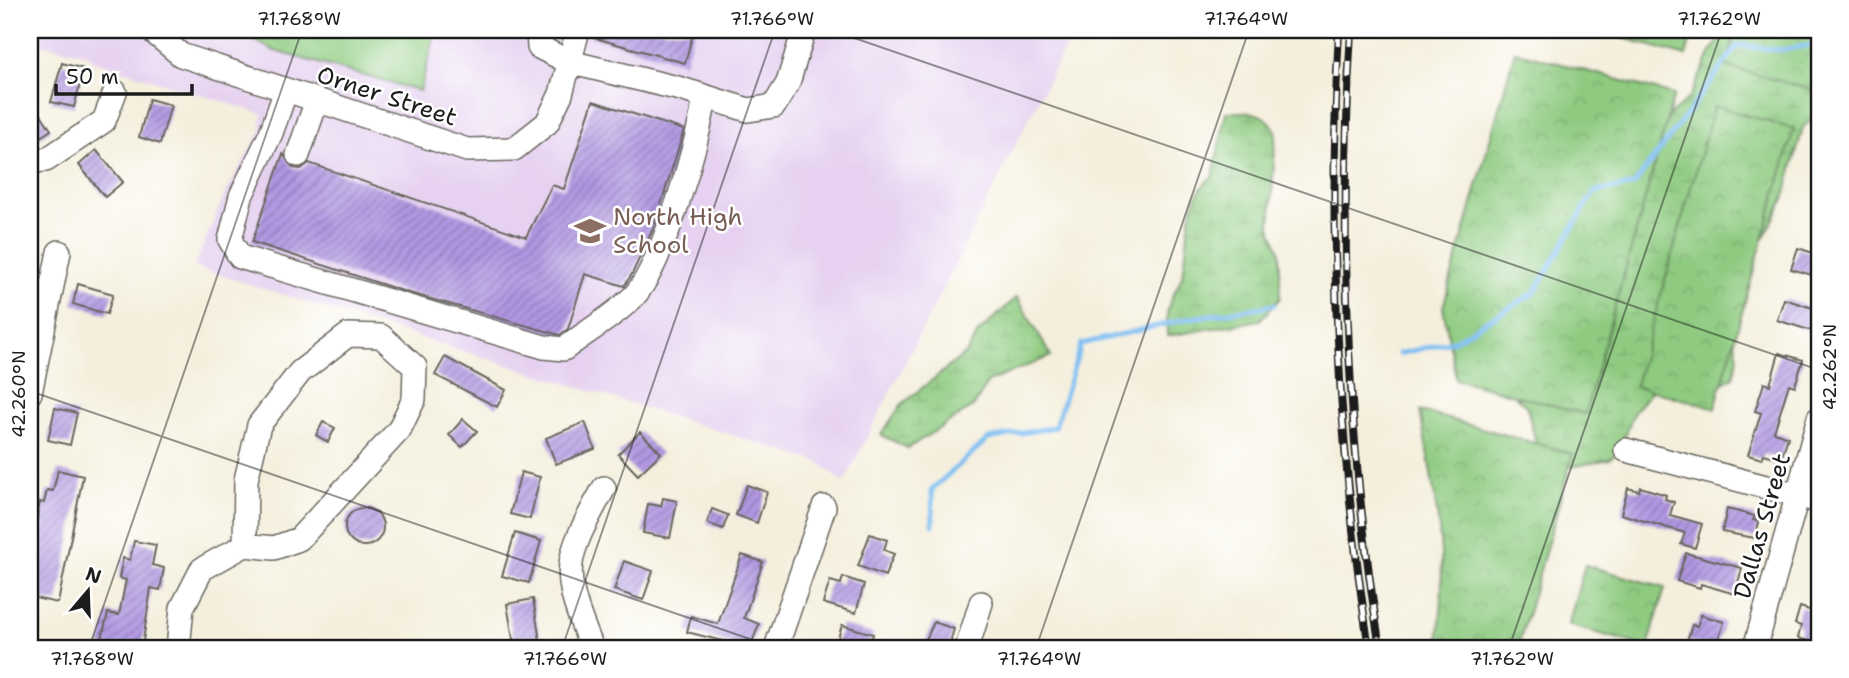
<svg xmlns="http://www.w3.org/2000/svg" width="1849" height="678" viewBox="0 0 1849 678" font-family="'Shantell Sans',sans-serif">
<defs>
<pattern id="wetland-marsh" width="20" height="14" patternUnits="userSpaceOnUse" patternTransform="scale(1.75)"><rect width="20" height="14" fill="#8ecb80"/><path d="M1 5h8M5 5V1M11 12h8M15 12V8" fill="none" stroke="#7aae6e"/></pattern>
<pattern id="park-crowns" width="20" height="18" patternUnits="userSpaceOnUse" patternTransform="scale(1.75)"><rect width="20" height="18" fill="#8ecb80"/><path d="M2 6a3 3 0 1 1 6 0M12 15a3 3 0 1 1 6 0" fill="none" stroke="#7aae6e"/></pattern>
<pattern id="building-hatch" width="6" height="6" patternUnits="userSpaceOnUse" patternTransform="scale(1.75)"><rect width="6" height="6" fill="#b197e2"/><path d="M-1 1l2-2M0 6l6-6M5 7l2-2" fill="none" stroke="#8f7ab6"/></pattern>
</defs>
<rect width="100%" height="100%" fill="#fff"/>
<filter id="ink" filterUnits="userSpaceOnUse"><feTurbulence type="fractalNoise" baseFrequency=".0143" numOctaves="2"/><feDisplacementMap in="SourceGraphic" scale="14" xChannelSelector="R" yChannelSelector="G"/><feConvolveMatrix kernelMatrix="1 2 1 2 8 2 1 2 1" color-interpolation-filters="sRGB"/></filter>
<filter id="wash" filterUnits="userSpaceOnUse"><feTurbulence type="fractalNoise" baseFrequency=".00686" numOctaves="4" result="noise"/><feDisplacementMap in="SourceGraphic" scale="28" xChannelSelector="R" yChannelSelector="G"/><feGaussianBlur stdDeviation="1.57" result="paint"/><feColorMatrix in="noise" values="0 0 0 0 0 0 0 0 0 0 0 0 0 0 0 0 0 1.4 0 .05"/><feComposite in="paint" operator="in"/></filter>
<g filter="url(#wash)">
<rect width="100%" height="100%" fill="#f4efdc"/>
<path fill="#e6d2f0" d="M35,30h1039l-230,453 -26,-21 -624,-195 30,-72 37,-64 1,-17 -168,-53 -8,-7 -56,-12z"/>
<path fill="url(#wetland-marsh)" stroke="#55744e" stroke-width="2" d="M1726,30h93v85l-16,12 -19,73 -39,73 -12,59 5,26 -5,20 -18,8 -55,-4 -25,28 -15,39 -10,10 -39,8 -33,-16 -11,-44 -35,-33 169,-251 29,-26 21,-45z
M1226,112c21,0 40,-2 50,19l-6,95 10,26v46l-20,22 -93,16c0,-9 -1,-20 1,-28 3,-12 12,-23 15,-36 7,-31 0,-74 30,-96z
M1017,297l34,59 -63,26 -14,24 -66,42 -27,-13 20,-30 65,-52 12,-20z"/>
<path fill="url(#park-crowns)" stroke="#55744e" stroke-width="2" d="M1595,30h98l-7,26z
M1736,30h83v62l-93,-26z
M1515,51l159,44 -89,319 -129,-35 -13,-72z
M1714,106l80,23 -79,279 -80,-22z
M1420,411l153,43 -55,194h-81c13,-87 -2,-152 -17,-237z
M1585,565l80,23 -17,59 -80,-22z"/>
<path fill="#8ecb80" stroke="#55744e" stroke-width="2" d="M235,30h201l-16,61 -145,-40z"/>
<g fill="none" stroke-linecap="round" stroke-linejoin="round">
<path stroke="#7dbef2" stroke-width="5" d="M1399,354l54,-13 81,-48 60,-101 40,-7 104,-140 42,5 39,-6
M933,525l-1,-36 56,-50 67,-12 26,-83 110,-26 83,-13"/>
</g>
<g id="blocks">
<path fill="url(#building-hatch)" d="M592,30h102l-9,33 -94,-26z
M62,63l22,6 -10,38 -23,-5z
M149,99l22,6 -11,39 -21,-7z
M593,101l91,29 -30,97 -22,47 -8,12 -39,-12 -17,55 -8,6 -154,-43 -154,-50 31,-88 10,14 8,1 8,-6 217,74 26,-52 12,4z
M39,111l12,19 -21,14v-27z
M96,150l27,32 -18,15 -26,-32z
M1798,248l21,7v22l-28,-8z
M78,284l35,10 -6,20 -34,-10z
M1784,299l35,11 -7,21 -35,-11z
M1779,353l24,7 -8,26 -6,-2 -15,48 14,5 -7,22 -17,-5 -2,5 -14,-4 13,-42 -6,-2 9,-28 6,2z
M445,357l61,33 -9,17 -62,-32z
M55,408l22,5 -7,32 -22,-5z
M463,419l14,12 -15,16 -13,-12z
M323,422l12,6 -7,14 -12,-7z
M585,422l10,27 -39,15 -10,-26z
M640,432l21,21 -23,22 -20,-21z
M58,470l25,6 -25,127 -28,-6v-46l10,-49 4,1 3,-13 6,1z
M521,472l19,5 -10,42 -20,-5z
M747,485l20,7 -10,31 -21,-8z
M1640,487l26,8 -1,4 9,3 -4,13 32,9 -7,24 -14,-4 4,-11 -64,-19 7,-26 11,3z
M663,498l14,3 -7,37 -27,-5 5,-29 13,2z
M345 527a19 19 0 1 1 38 0a19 19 0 1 1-38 0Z
M712,509l16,6 -5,14 -16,-6z
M1727,509l28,7 -2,4 6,2 -4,16 -33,-6z
M515,533l26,8 -12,42 -27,-7z
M870,534l17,6 -3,10 10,4 -9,22 -27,-10z
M134,541l22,4 -4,20 12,3 -4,22 -9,-2 -9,60 -42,-2 8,-33 11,2 7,-35 -7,-2 4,-20 7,2z
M1686,553l56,15 -7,26 -34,-10 -1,4 -23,-7z
M742,555l21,7 -19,56 15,6 -9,24 -63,-16 4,-16 27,8z
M624,561l29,10 -10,29 -29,-10z
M843,577l21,7 -8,29 -33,-10 7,-22 11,3z
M533,599l7,41 -26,5 -7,-41z
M1800,607l19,6v27l-5,-2 -2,4 -14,-4 3,-12 -6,-2z
M1701,615l23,7 -8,26 -29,-7 5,-16 5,1z
M934,622l20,7 -3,10 2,9h-31z
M842,625l31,9 -4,14h-34z"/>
</g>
</g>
<g filter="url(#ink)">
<use href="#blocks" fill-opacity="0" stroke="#68665f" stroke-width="2"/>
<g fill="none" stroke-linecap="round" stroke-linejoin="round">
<defs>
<path id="minor" d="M151,30l30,25 286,95 47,-1 33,-26 14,-29 17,-64
M538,30l1,17 30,15 112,27 67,21 26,-4 14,-23 16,-53
M286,90l-15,43 -30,63 -11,44 10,17 304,90 20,2c22,-17 49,-32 69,-52 29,-29 66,-157 72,-200
M298,155l19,-55
M30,161l16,-1 58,-39 11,-29
M30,393l29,-141
M1626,450l193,51
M178,648l4,-40 20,-39 43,-24 29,3 25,-9 100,-109 15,-31 1,-32 -34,-31 -33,-1 -48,37 -41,53 -13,55 -1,65
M592,648c-32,-78 -29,-86 12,-160
M776,648l48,-141
M967,648l14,-45
M1755,648l64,-230"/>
</defs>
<use href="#minor" stroke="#68665f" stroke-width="26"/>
<use href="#minor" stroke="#fff" stroke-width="23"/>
<defs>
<path id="rail" d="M1339,30c-11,206 -2,414 30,618
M1351,30c-12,205 -4,415 29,618"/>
</defs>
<use href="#rail" stroke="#1c1c1c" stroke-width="8"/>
<use href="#rail" stroke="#fff" stroke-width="5" stroke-dasharray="16" stroke-linecap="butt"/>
</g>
</g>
<path fill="none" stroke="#1c1c1c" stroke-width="2" stroke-opacity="0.45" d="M831,30l988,340M30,391l746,257M89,648l213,-618M562,648l213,-618M1036,648l213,-618M1509,648l213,-618"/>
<defs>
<symbol id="school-bare" viewBox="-9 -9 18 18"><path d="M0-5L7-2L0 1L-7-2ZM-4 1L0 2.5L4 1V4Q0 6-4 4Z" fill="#8d6e63" stroke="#fff" stroke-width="2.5" paint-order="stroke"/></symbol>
</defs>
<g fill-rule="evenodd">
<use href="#school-bare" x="568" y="209" width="44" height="44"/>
</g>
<g text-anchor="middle" stroke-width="5" stroke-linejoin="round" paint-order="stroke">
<g font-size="24" fill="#1c1c1c" stroke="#fff">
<text transform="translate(387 96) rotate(18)" y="8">Orner Street</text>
<text transform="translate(1762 526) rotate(-74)" y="8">Dallas Street</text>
</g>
<g font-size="24" fill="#785e54" stroke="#fff" text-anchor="start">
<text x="613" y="225">North High<tspan x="613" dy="28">School</tspan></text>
</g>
</g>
<rect width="1849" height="678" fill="none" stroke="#fff" stroke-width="77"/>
<g transform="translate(88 591) rotate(19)" stroke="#ffffff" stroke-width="5" paint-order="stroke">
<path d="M0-5L12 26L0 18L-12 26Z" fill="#1c1c1c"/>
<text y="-10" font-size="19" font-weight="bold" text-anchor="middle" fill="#1c1c1c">N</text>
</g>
<path d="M56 84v10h136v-10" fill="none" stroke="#1c1c1c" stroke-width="3.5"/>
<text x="66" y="84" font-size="21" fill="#1c1c1c" stroke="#ffffff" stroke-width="5" paint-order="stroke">50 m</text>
<rect x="38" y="38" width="1773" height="602" fill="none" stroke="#1c1c1c" stroke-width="2.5"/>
<g font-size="18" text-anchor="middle" fill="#1c1c1c">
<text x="299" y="25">71.768°W</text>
<text x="772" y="25">71.766°W</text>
<text x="1246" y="25">71.764°W</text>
<text x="1719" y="25">71.762°W</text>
<text transform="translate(1830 367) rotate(-90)" y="6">42.262°N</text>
<text transform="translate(19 394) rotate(-90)" y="6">42.260°N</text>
<text x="92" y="665">71.768°W</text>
<text x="565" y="665">71.766°W</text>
<text x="1039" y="665">71.764°W</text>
<text x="1512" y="665">71.762°W</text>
</g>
</svg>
